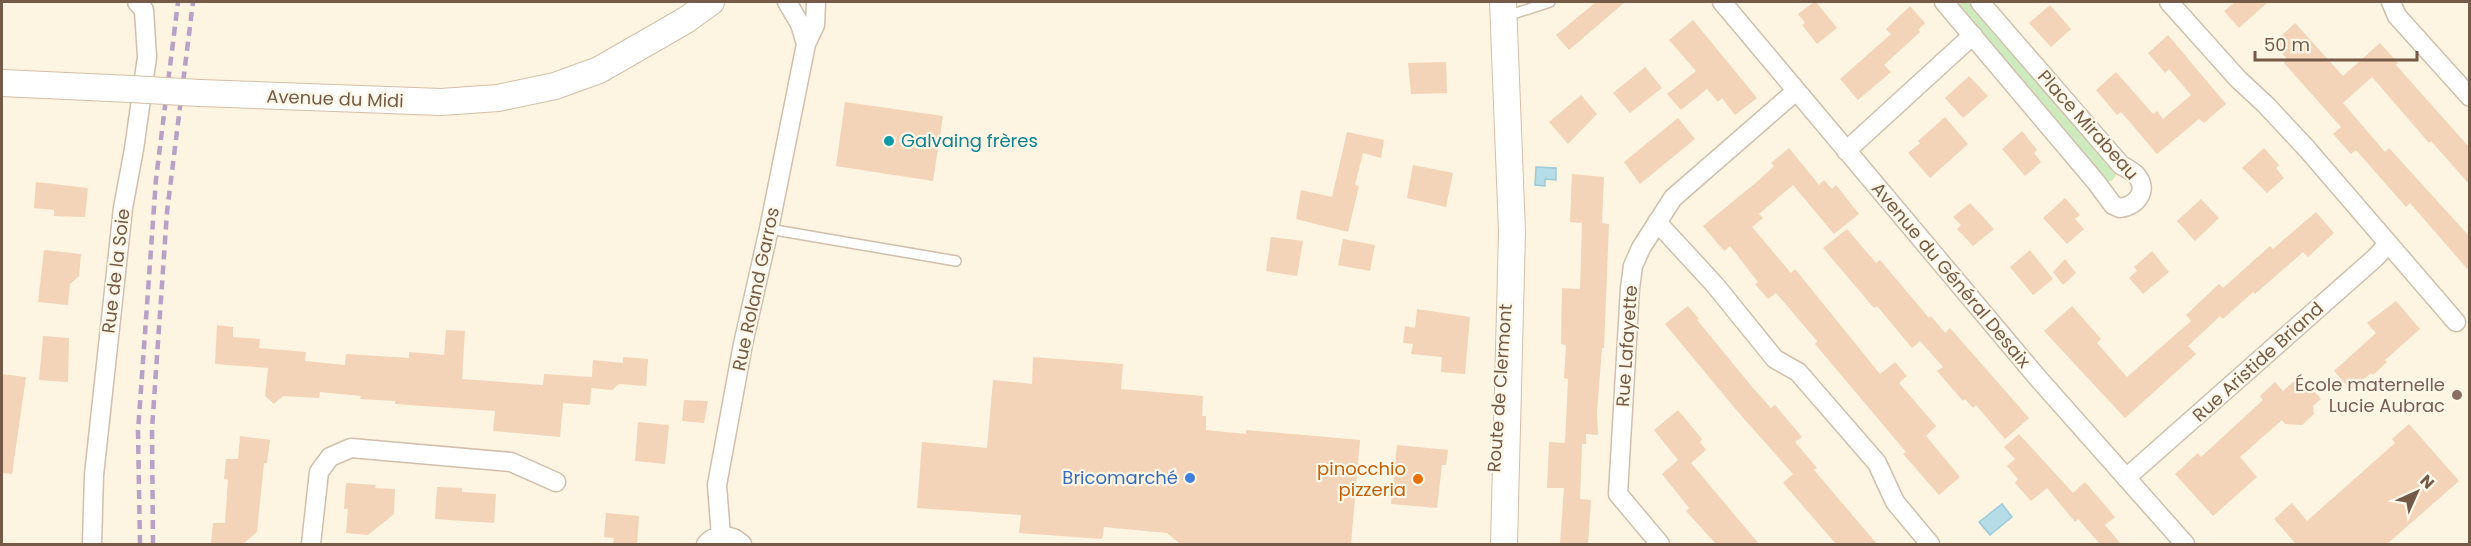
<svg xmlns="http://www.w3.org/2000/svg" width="2471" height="546" viewBox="0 0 2471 546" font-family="Poppins,sans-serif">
<rect width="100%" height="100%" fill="#fdf4e1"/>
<path fill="#ceebbf" d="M1951,2h17l148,168 1,4 -5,7h-6z"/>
<path fill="#b5dce7" stroke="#9bcbd9" stroke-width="1.5" d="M1536,167l20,1v12l-11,-1v7l-10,-1z
M2002,504l10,13 -22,18 -11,-13z"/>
<path fill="#f4d4b8" d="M1596,2h29l-56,48 -13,-15z
M1814,2h2l21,26 -20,16 -15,-19 3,-2 -7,-9z
M2235,2h33l-29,26 -15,-17z
M2050,5l21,24 -20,18 -22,-24z
M1910,6l15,17 -7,7 2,2 -36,33 7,7 -33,28 -18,-21 51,-45 -5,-5z
M1693,20l64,78 -22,17 -13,-17 -4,4 -11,-13 -26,21 -14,-16 29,-23 -27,-31z
M2295,23l48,53 37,-33 18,20 -2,2 73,82v37l-38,-43 -2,2 -57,-66 -29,26 42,49 4,-4 80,88v35l-59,-68 -4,4 -50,-57 -5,4 -18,-20 8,-7 -57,-64 3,-4 -13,-16z
M2168,35l58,69 -22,19 -5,-4 -42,35 -36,-42 -4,3 -21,-25 20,-18 37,42 4,-3 6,8 28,-24 -22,-26 -4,4 -17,-20z
M1446,62l1,31 -36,1 -3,-31z
M1645,67l17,21 -32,25 -17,-20z
M1969,76l19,20 -25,22 -18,-20z
M1581,95l16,19 -29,30 -19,-22z
M845,102l98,14 -10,65 -97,-15z
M1945,117l23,27 -38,34 -22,-25 12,-10 -2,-2z
M1678,118l17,21 -55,45 -16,-22z
M2022,131l15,19 -3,3 7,9 -16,14 -23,-27z
M1347,132l37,8 -3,18 -18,-5 -8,32 4,1 -11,46 -52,-13 5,-29 31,7z
M1789,148l30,37 5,-5 8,9 4,-4 23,29 -25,20 -41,-49 -34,29 4,4 -11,9 39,46 4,-4 85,105 15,-12 12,14 -8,7 37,43 -10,10 34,41 -21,18 -36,-41 3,-2 -91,-108 2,-3 -41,-48 -8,6 -13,-15 3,-2 -28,-36 -6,5 -21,-25 55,-45 16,-15 -3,-3z
M2264,148l15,17 -3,3 8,10 -17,15 -25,-25z
M1413,165l40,8 -7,34 -39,-9z
M1572,174l32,3 -2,46 7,1 -5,124h-2l-5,64 1,23 -12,-1v10h-4l-2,55 11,1 -3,44h-28l4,-56h-17l2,-46 16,1 3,-64 -4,-1 2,-33 -5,-1 1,-56 18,1 2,-66 -12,-1z
M36,182l52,6 -3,29 -31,-1v-6l-20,-2z
M2065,198l15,17 -5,4 9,10 -17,15 -24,-26z
M2201,199l18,19 -24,23 -18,-20z
M1970,203l24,26 -21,17 -16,-17 4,-4 -8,-8z
M2316,212l18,21 -26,24 -5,-5 -48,42 -2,-2 -30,27 -3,-3 -32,30 8,8 -71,64 -81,-87 28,-25 29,33 -4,4 30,34 64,-56 -5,-6 33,-31 4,4 47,-42 3,3z
M1847,229l29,34 4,-3 49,58 2,-2 14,17 5,-5 79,90 -24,21 -29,-34 -3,3 -8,-9 -2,2 -26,-30 6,-4 -23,-26 -8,7 -35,-42 -3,2 -51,-60z
M1271,237l32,4 -6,35 -31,-5z
M1343,239l32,6 -5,26 -32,-6z
M44,250l37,4 -2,22 -9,8 -2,21 -30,-3z
M2030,250l23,29 -20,16 -23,-28z
M2152,251l17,21 -26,22 -14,-16 8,-7 -3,-4z
M2065,259l11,14 -13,12 -10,-13z
M2396,301l24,28 -35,31 2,2 -14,13 -2,-2 -20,17 -17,-19 42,-38 -9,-10z
M1688,306l11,13 -2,1 56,68 18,20 4,-3 27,32 -7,5 22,26 -3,2 63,74h-41l-53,-61 10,-9 -55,-62 -73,-88z
M1417,309l53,8 -5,57 -24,-2 1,-15 -31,-3 2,-10 -10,-1 2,-17 10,2z
M217,325l16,2v10l27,2 -1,9 47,4 -1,9 40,4 1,-11 63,4v-6l35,3 2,-25 19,1 -3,48 81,6 1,-11 48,3 -2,28 -27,-2 -3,34 -67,-6 2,-20 -100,-7v-3l-35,-2 1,-3 -41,-4 -1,6 -36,-2 -9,8 -9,-8 3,-28 -53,-4z
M43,336l26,2 -1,44 -29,-2z
M623,357l25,2 -2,27 -27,-2 -7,6 -21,-2 2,-28 30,3z
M1033,357l90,7 -2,25 82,7 -1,20h4v14l40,4v-4l114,10 -9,104h-171l-13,-11 -63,-6 -2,12 -83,-6 2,-18 -104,-7 5,-66 65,6 6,-68 39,4z
M2,374l24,3 -14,97 -10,-1z
M2300,376l21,23 -8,7 1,8 -12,11 -17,-1 -3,-4 -42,37 17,20 -44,39 -38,-42 23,-21 3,4 62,-57 -3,-4 15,-14 8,9z
M684,400l24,1 -4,22 -22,-2z
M1678,410l24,29 -2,3 6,8 -15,13 68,81h-43l-30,-33 3,-3 -27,-34 16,-14 -24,-30z
M638,422l31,3 -4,39 -30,-3z
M2409,424l50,57 -72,63h-91l-22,-25 18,-16 15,18 88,-78 -3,-4z
M2019,434l54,59 12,-11 30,35 -10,8 16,19h-21l-22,-25 -3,3 -28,-34 -16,13 -16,-18 3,-4 -11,-13 8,-7 -11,-12z
M240,436l30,4 -3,23h-3l-7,69 -14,12h-32l2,-21h12l3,-43 -4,-1 2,-20h12z
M1397,445l51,5 -2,15h-4l-5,43 -46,-4z
M346,483l30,2 -1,3 20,1 -1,25 -26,21 -22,-2 2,-24h-4z
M437,487l25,1v4l34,2 -2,29 -59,-4z
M606,513l33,3 -2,28h-24l1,-6 -10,-1z"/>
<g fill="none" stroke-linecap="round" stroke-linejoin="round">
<defs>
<path id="service" d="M1507,16l43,-14
M769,229l187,32"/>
<path id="minor" d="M787,2l13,22 6,20
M1722,2l315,375 148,167
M1944,2l152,180 17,23 7,3c16,-2 29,-17 17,-32 -4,-5 -11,-8 -16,-11l-141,-163
M2169,2l69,77 28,26 41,44 149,173
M2391,2l6,14 73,81
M1846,151l127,-116
M1657,222l58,63 60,74 23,13 79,91 18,39 35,42
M2126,478l249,-220 13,-14
M721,536l-4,-51 26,-141 26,-115 37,-185 9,-19 1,-23
M92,544l2,-69 29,-267 11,-59 13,-92 -3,-47 -7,-8
M311,544l8,-72 11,-15 21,-9 160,14 45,20
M706,544c10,-11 26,-10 36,0
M1660,544l-42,-50 12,-206 3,-22 8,-18 32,-50 123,-107"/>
<path id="secondary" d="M1503,2l9,230 -8,312
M2,83l129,6
M200,93l241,9 57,-4 57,-12 44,-16 87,-50 25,-18"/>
</defs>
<use href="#service" stroke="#d1bfab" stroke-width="12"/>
<use href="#minor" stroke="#d1bfab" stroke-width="21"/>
<use href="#secondary" stroke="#d4bfa7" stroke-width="28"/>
<use href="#service" stroke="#fff" stroke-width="9"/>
<use href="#minor" stroke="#fff" stroke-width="18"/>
<use href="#secondary" stroke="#fff" stroke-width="26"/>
<path stroke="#b8a0c6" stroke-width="4.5" stroke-dasharray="9 6" stroke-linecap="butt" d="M140,544l-2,-113 18,-252 22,-177
M153,544l-1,-115 15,-217 26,-210"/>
<defs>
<path id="secondary-bridge" d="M131,89l69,4"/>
</defs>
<use href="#secondary-bridge" stroke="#d4bfa7" stroke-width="28" stroke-linecap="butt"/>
<use href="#secondary-bridge" stroke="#fff" stroke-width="26"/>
</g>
<circle fill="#0f9aa8" stroke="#fff8e8" stroke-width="2" cx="889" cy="141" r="6"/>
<circle fill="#8d6e63" stroke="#fff8e8" stroke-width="2" cx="2457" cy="395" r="6"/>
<circle fill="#3f7fe0" stroke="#fff8e8" stroke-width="2" cx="1190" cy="478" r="6"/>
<circle fill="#e8710a" stroke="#fff8e8" stroke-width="2" cx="1418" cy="479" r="6"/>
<g text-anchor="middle" stroke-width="4.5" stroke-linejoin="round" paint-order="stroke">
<g font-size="18" fill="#755b47" stroke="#fff8e8">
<text transform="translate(335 99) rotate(2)" y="6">Avenue du Midi</text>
<text transform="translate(2088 125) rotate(48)" y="6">Place Mirabeau</text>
<text transform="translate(116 271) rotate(-83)" y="6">Rue de la Soie</text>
<text transform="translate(1951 275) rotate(50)" y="6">Avenue du Général Desaix</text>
<text transform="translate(756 289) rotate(-78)" y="6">Rue Roland Garros</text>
<text transform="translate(1627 346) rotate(-86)" y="6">Rue Lafayette</text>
<text transform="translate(2258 362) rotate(-42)" y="6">Rue Aristide Briand</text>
<text transform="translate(1500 388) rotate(-86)" y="6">Route de Clermont</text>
</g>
<g font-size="18" fill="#0d838f" stroke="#fff8e8" text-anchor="start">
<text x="901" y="147">Galvaing frères</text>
</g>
<g font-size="18" fill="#785e54" stroke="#fff8e8" text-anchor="end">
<text x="2445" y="391">École maternelle<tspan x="2445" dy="21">Lucie Aubrac</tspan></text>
</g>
<g font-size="18" fill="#c56008" stroke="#fff8e8" text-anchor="end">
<text x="1406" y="475">pinocchio<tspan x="1406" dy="21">pizzeria</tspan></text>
</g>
<g font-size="18" fill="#366cbe" stroke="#fff8e8" text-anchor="end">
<text x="1178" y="484">Bricomarché</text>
</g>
</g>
<rect width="2471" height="546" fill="none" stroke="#755b47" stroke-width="6"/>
<g transform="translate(2417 492) rotate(45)" stroke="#fff8e8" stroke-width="4.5" paint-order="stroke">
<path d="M0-4.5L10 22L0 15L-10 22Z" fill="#755b47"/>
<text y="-9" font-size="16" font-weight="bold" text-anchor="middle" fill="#755b47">N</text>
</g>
<path d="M2255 51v9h162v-9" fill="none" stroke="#755b47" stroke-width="3"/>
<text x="2264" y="51" font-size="18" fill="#755b47" stroke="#fff8e8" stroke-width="4.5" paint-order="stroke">50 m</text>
</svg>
